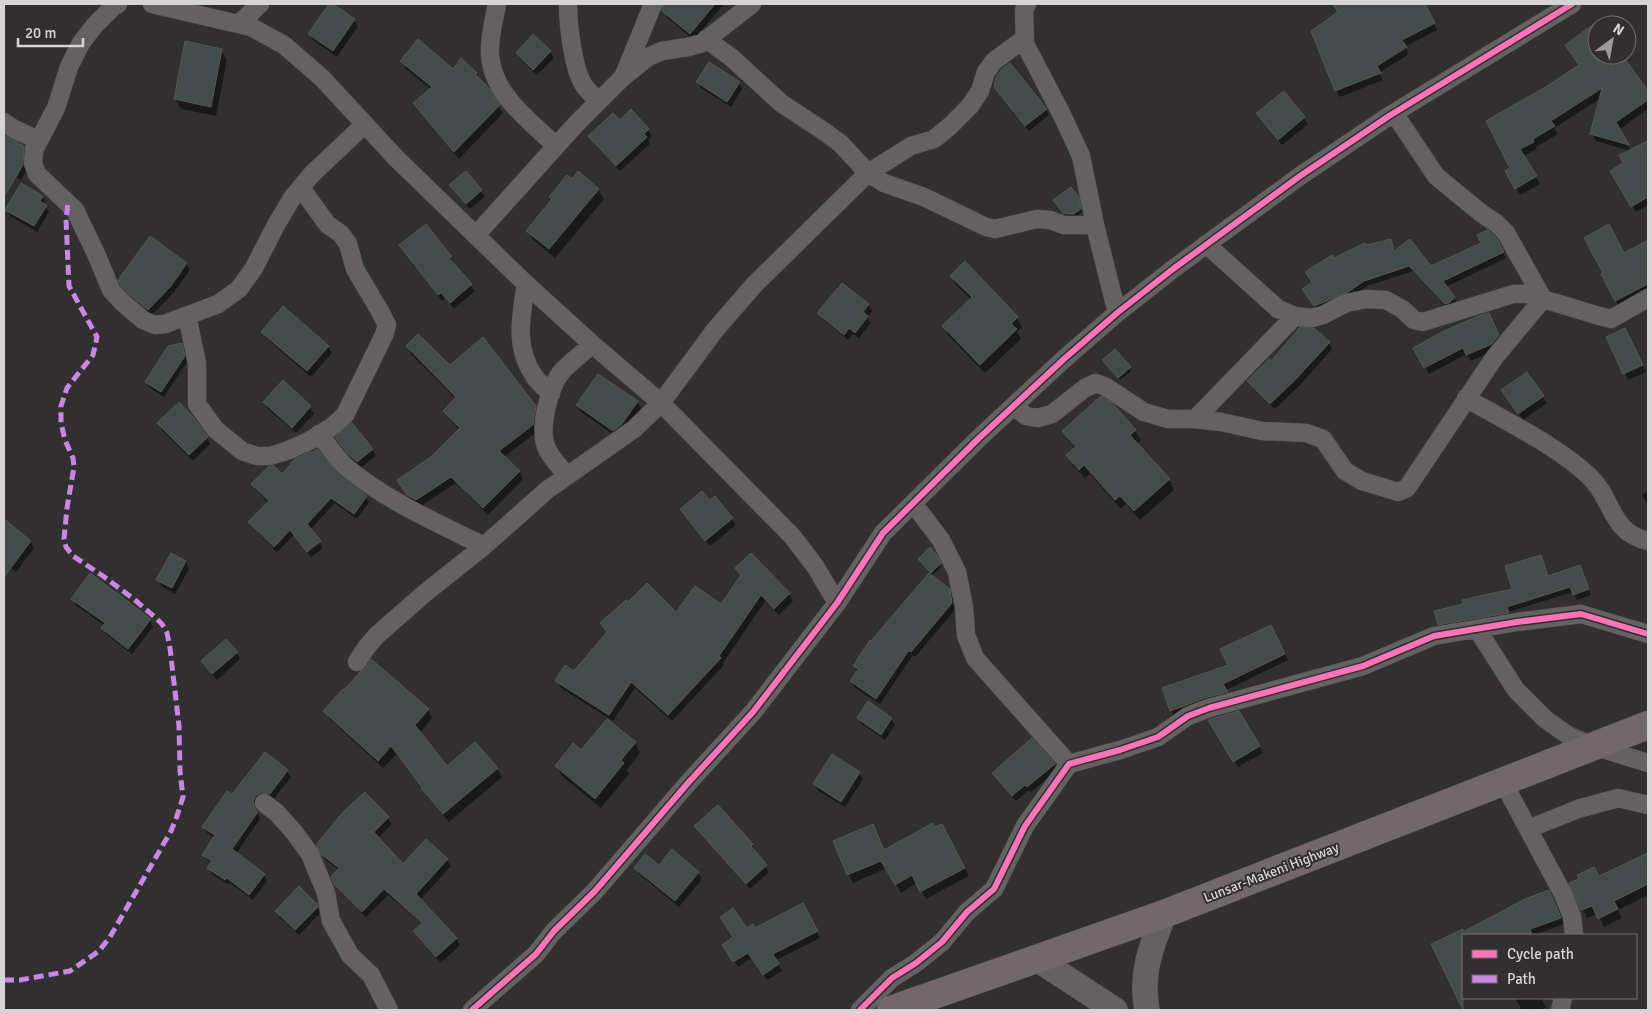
<svg xmlns="http://www.w3.org/2000/svg" width="1652" height="1014" viewBox="0 0 1652 1014" font-family="Signika,sans-serif">
<rect width="100%" height="100%" fill="#322f30"/>
<path fill="#0007" d="M330,4l24,16 4,6 -21,31 -24,-17 -3,-6z
M665,4h59l-28,33h-6l-23,-20 -4,-7z
M1334,4h31l6,9 19,-9h34l13,26 -32,17 4,7 -30,19 4,7 -43,17 -4,-7 3,-78z
M1598,23l1,2h-2v30h24l27,38v16l-29,21 12,21 17,-9v63l-12,7 -24,-41 13,-8 6,-12 -35,-10 -4,-7 9,-36 -47,30 4,6 -22,13 1,2 -14,7 17,28 -20,11 -14,-23 5,-3 -24,-48 60,-34 33,-21z
M221,50l6,10 -11,56 -35,-7 -6,-10z
M550,52l4,6 -17,17 -16,-15 -4,-7z
M402,61l74,12 27,40 -44,46 -39,-48 -5,-8 17,-13 -26,-21z
M697,82l42,1 3,6 -11,18 -30,-19z
M999,93l47,17 3,5 -20,16z
M1284,93l24,31 -26,21 -25,-31z
M619,122l29,8 4,6 -4,4 2,4 -30,27 -26,-28 -4,-6z
M4,136l19,11 4,6 -1,19 -5,8 -17,-10z
M598,189l6,10 -49,59 -22,-18 -5,-9 25,-30 -2,-4z
M454,191h27l4,6 -15,12z
M42,197l4,6 -1,2 4,7 -12,20 -27,-16 -3,-6z
M1079,201l3,11 -7,5 -10,-1 -9,-13z
M150,238l36,26 4,6 -16,22 -22,23 -27,-25 -4,-6z
M1390,240l5,12 36,16 65,-28 10,18 -60,29 12,17 -9,5 -36,-38 -46,15 -16,11 -33,14 -11,-16 6,-12 20,-23 33,-14z
M1648,241v51l-29,15 -17,-32 22,-21z
M400,246l51,11 3,6 -1,2 22,26 -21,18 -9,-11 -3,3z
M951,276l66,42 5,9 -5,5 4,7 -36,34 -37,-38 -5,-9 28,-27 -15,-14z
M868,304l4,7 -5,6 4,6 -12,15 -6,-4 -5,6 -25,-21 -4,-6z
M1492,321l10,21 -6,8 -25,11 -4,-7 -38,20 -14,-26z
M262,332l66,15 4,6 -21,24 -45,-39z
M1628,335l18,37 -18,8 -21,-43z
M1329,343l3,6 -32,36 -25,24 -23,-22 -3,-6 22,-18z
M181,344l3,5 3,13 -23,35 -15,-10 -3,-5z
M407,346l128,60 4,8 -2,18 -33,25 15,15 4,7 -35,36 -32,-32 -36,24 -7,-4 -10,-15 57,-58 -11,-12 -5,-7 12,-12 -45,-45z
M1106,363l24,5 1,3 -11,9z
M1526,374l21,29 -24,17 -16,-23z
M283,382l27,25 4,7 -18,19 -28,-24 -3,-7z
M637,402l4,6 -16,23 -8,6 -36,-25 -3,-6z
M1113,406l22,25 6,9 -4,4 32,36 5,10 -34,30 -14,-16 -5,5 -31,-35 -5,4 -12,-13 -5,-9 8,-7 -12,-18z
M159,424l48,13 3,7 -17,17 -31,-31z
M340,444l32,5 4,7 -15,11 -9,-8z
M283,475l55,1 28,21 3,5 -12,17 -22,-16 -25,27 13,18 -12,9 -17,-22 -17,17 -24,-24 -3,-6 19,-19 -13,-13 -3,-5z
M1648,491v15l-6,-11z
M710,502l22,17 4,6 -26,21 -29,-37z
M8,524l22,17 4,7 -18,24 -12,-9v-33z
M172,555l14,7 3,7 -14,25 -14,-8 -3,-6z
M935,555l6,12 -8,8 -12,-13z
M1540,556l8,21 34,-5 9,23 -14,5 -4,-8 -64,20 2,6 -69,12 -3,-6 75,-34z
M736,569l53,25 4,7 -14,14 -14,-14 -42,62 1,2 -52,56 -37,-33 -22,33 -52,-33 -4,-7 17,-8 34,-40 -7,-9 121,-18 19,-30z
M949,590l4,7 2,13 -40,47 -2,-2 -33,49 -25,-16 -4,-7 6,-9 -3,-6z
M73,599l77,21 3,7 -21,27 -26,-20 -3,-6 2,-2 -29,-21z
M1274,632l14,28 -62,30 4,8 -55,19 -4,-7z
M237,653l3,6 -23,21 -15,-18z
M428,710l4,8 -12,15 26,35 51,1 5,8 -53,45 -22,-26 -4,-8 -26,-34 -14,14 -53,-49 -5,-8z
M1239,712l24,41 -25,14 -28,-47z
M858,718l33,1 4,6 -10,15 -23,-16z
M635,743l5,10 -13,17 2,4 -28,34 -39,-32 -6,-10 26,-15z
M1054,765l3,5 -26,22 -2,-2 -13,11 -19,-22z
M287,771l4,6 -18,23 -15,3 -2,6 4,10 -24,35 28,21 3,6 -14,19 -23,-17 -1,2 -17,-11 -3,-6 3,-5 -5,-3 -3,-5 11,-17 -8,-5 -3,-6 28,-31z
M859,773l4,6 -18,28 -27,-16 -4,-7z
M365,794l23,24 4,6 -14,14 25,28 23,-26 21,20 4,6 -31,34 36,39 4,6 -19,18 -23,-25 -4,-6 8,-8 -34,-29 -22,22 -27,-27 -4,-7 4,-13 -13,-10 -8,-15z
M718,807l34,38 3,6 -1,1 15,20 -19,17 -51,-57 -3,-5z
M941,825l28,51 -43,23 -9,-16 -16,10 -14,-25 -34,15 -19,-41 43,-8 7,17z
M1648,847v48l-30,15 4,8 -18,9 -6,-13 -11,4 -16,-35 28,-5 49,-24 -2,-5z
M659,867l39,6 4,6 -23,28 -40,-33 -3,-6z
M1552,898l12,26 -30,11h-71v61l-4,2 2,-64z
M316,905l4,8 -21,22 -19,-17 -3,-7z
M802,905l18,33 -44,22 6,11 -15,9 -15,-22 -14,9 -11,-16 20,-21 8,-1z
M1515,998h26l5,9 -6,3h-18z"/>
<path fill="#434c4a" stroke="#575656" d="M329,4h4l22,15 -22,32 -25,-17z
M663,4h52l-25,30 -28,-23z
M1333,4h92l10,19 -33,17 5,7 -30,19 4,7 -46,18 -24,-60 27,-19z
M1598,21l3,4h-4v30h25l26,36v9l-32,22 13,23 -39,-11 12,-46 -51,33 4,5 -22,13 1,3 -14,7 17,27 -22,13 -10,-18 5,-3 -24,-47 61,-35 32,-21 -14,-20z
M533,34l18,17 -18,19 -17,-17z
M418,39l35,30 8,-11 16,15 -2,1 15,15 10,16 -46,47 -41,-49 19,-16 -32,-26z
M185,41l37,8 -11,58 -37,-8z
M709,62l31,20 -13,20 -31,-20z
M1010,63l37,46 -22,17 -31,-39 2,-10 6,-8z
M1284,91l21,26 -27,23 -22,-27z
M631,109l18,20 -5,5 3,3 -31,29 -28,-30 25,-23 7,7z
M4,135l20,11 -1,19 -19,32z
M1648,141v56l-17,10 -21,-36 13,-8 -4,-8z
M466,171l16,19 -16,14 -17,-19z
M578,171l21,18 -50,60 -23,-18 26,-32 -3,-2 18,-22 5,4z
M21,183l22,13 -3,5 7,4 -13,21 -29,-16z
M1071,187l8,10 2,12 -7,5h-8l-3,-1 -10,-13z
M426,224l26,33 -3,1 23,26 -22,19 -9,-10 -3,2 -39,-50z
M1609,224l15,29 24,-13v44l-33,17 -14,-27 2,-1 -19,-35z
M1488,230l9,9 7,13 -61,29 12,16 -6,6 -4,1 -36,-38 -45,15 -16,11 -34,14 -12,-17 10,-7 -7,-10 27,-17 2,3 31,-15 2,2 24,-6 3,12 16,-12 21,27 50,-23 -4,-8z
M150,236l37,27 -16,23 -23,24 -18,-15 -10,-11 -2,-4z
M965,261l53,56 -7,7 6,5 -37,36 -38,-39 30,-29 -22,-21z
M842,283l27,21 -6,8 5,4 -13,17 -6,-5 -5,7 -27,-22z
M283,306l46,40 -22,25 -46,-39z
M1489,313l10,22 -7,9 -26,11 -3,-7 -39,20 -11,-20 31,-17 32,-14z
M1300,327l14,1 16,14 -34,37 -26,25 -23,-23 22,-22 2,2z
M1625,328l18,37 -20,9 -17,-37z
M418,334l32,31 33,-28 53,69 -3,19 -34,26 21,20 -37,37 -32,-31 -35,23 -9,-5 -10,-15 34,-23 29,-29 -17,-17 13,-14 -50,-51z
M182,343l3,13 -24,36 -16,-10 23,-36z
M1115,349l16,18 -13,11 -16,-18z
M1527,372l17,24 -26,18 -17,-24z
M598,374l40,27 -16,23 -9,7 -37,-26z
M283,380l28,26 -19,22 -29,-26z
M1101,396l13,9 22,25 -6,5 40,44 -36,32 -14,-15 -5,4 -31,-35 -5,5 -13,-15 10,-8 -14,-16z
M179,402l14,15 15,20 -19,18 -32,-32z
M352,423l21,26 -16,13 -10,-9 -12,-16z
M317,449l22,26 28,21 -13,18 -23,-16 -24,26 14,17 -14,11 -17,-22 -16,17 -26,-25 21,-21 -18,-17 17,-17 6,-1 8,8 13,-15 15,-7 2,1z
M702,491l8,9 5,-4 18,22 -28,23 -25,-32z
M4,519l27,22 -27,36z
M930,547l6,7 5,9 -10,10 -13,-14z
M171,553l15,8 -14,27 -16,-8z
M751,553l39,40 -16,16 -13,-14 -42,61 2,2 -53,57 -37,-33 -22,33 -54,-34 10,-16 9,6 33,-39 -7,-9 26,-23 2,2 19,-19 29,29 19,-26 26,18 20,-29 -6,-7z
M1541,555l7,21 32,-11 9,24 -16,6 -3,-8 -63,20 2,6 -71,12 -4,-14 29,-7 -1,-4 50,-11 -7,-23z
M90,573l61,46 -23,30 -27,-21 4,-5 -34,-24z
M929,573l21,16 2,14 -41,49 -2,-2 -33,49 -26,-18 8,-12 -5,-3 17,-26 1,1z
M1271,625l14,29 -62,30 5,8 -23,6 -35,13 -8,-23 66,-23 -8,-16z
M226,639l12,13 -26,22 -11,-13z
M371,659l58,50 -14,16 32,41 28,-24 23,26 -55,46 -22,-26 1,-1 -31,-41 -13,15 -55,-50 20,-22 1,1 16,-18 6,-4z
M868,701l24,17 -11,17 -24,-17z
M1239,711l21,35 -27,16 -25,-42z
M607,719l29,23 -15,18 3,3 -29,36 -40,-33 18,-23 8,7z
M1032,738l23,26 -28,23 -2,-2 -13,11 -20,-23z
M265,752l23,18 -18,24 -10,-1 -5,4 -2,5 4,11 -25,36 33,25 -16,21 -22,-17 -2,2 -18,-12 5,-7 -10,-6 13,-20 -13,-8 25,-36 5,3z
M832,754l28,18 -19,30 -28,-18z
M365,792l24,25 -15,15 29,32 23,-25 22,20 -32,35 41,44 -21,19 -23,-26 9,-8 -38,-34 -22,23 -28,-28 -3,-7 8,-9 -18,-14 -5,-9 28,-34z
M718,805l35,39 -2,2 16,19 -21,19 -52,-58z
M933,823l2,4 7,-3 23,44 -45,24 -8,-17 -17,10 -14,-24 -34,14 -14,-34 40,-17 11,26z
M672,849l27,23 -24,29 -41,-33 11,-14 14,11z
M1648,853v31l-34,17 4,8 -20,10 -6,-13 -11,4 -12,-27 10,-4 -2,-4 17,-8 5,9z
M299,886l18,18 1,3 -23,23 -20,-19z
M1549,890l12,28 -31,11 2,6h-69v75l-32,-66 32,-15v3l62,-33z
M803,903l15,28 -45,23 6,10 -16,11 -15,-22 -15,9 -11,-17 11,-8 -13,-20 13,-9 14,20 6,-4 2,4z"/>
<g fill="none" stroke-linecap="round" stroke-linejoin="round">
<defs>
<path id="minor" d="M118,4l-5,3 -18,18 -14,18 -12,24 -13,41 -22,42 -1,13 4,11 38,36 22,46 14,34 12,13 20,17 12,5 10,-1 53,-20 21,-15 15,-21 22,-43 16,-27 20,-24 53,-50
M152,4l99,23 33,18 38,33 74,80 130,126 66,60 69,59 131,133 23,30 22,37
M497,4c-3,16 -8,33 -7,50 2,40 39,66 66,92
M568,4c0,20 5,67 17,83 4,5 9,10 14,14
M1027,4l-3,6 1,34 37,71 19,41 14,69 22,88
M239,24l21,-20
M706,39l26,19 49,45 44,29 16,12 27,29 16,10 40,14 62,30 9,2 42,-10 13,1 14,5h31
M624,75l29,-71
M4,122l10,7 24,11
M476,235l100,-111 46,-46 26,-21 14,-6 26,-4 14,-4 50,-39
M1206,244l72,65 17,7 16,2 12,-3 23,-12 20,-4 20,1 16,9 12,11 9,2 90,-28h14l72,22 12,3 37,-21
M526,284c-5,33 -12,63 8,92 5,7 11,12 17,18
M187,316l10,47v41l18,25 27,22 15,5h13l19,-6 20,-9 24,-15 12,-11 39,-80 3,-10 -6,-12 -26,-44 -7,-25 -7,-10 -14,-10 -26,-36
M1466,398c39,23 90,47 123,78 25,23 20,56 59,65
M1014,406l12,10 12,2 14,-4 33,-26 11,-5 10,4 38,25 24,7h27l26,3 41,9 44,2 17,6 22,32 17,10 36,11 9,-4 87,-130 49,-59 -37,-66 -10,-10 -15,-10 -45,-37 -42,-63
M1195,419l100,-103
M319,434c9,11 17,24 27,33 39,33 93,57 138,79
M567,476c-6,-8 -14,-16 -19,-25 -11,-20 1,-65 15,-81 9,-9 20,-17 29,-26
M913,503l28,37 16,32 7,35 2,28 9,23 94,106
M1477,629l39,61 29,29 24,17 24,10 55,17
M357,662l9,-14 10,-12 49,-43 59,-47 63,-56 87,-61 27,-26 54,-73 39,-45 114,-112 43,-27 23,-7 15,-12 21,-21 10,-15 6,-19 8,-11 30,-22
M1503,782l60,112 9,22 2,19
M264,803l13,10 17,19 16,22 16,39 5,28 19,34 21,20 18,35
M1528,829l50,-20 40,-11 30,7
M472,1010l64,-56 18,-23 41,-40 93,-108 65,-71 84,-109 46,-70 95,-94 86,-80 53,-46 56,-44 127,-93 89,-60 183,-112
M860,1010l32,-32 24,-15 26,-21 25,-30 27,-23 31,-63 44,-62 51,-14 38,-13 30,-21 21,-8 154,-42 71,-30 83,-14 64,-8 67,20
M1560,1010l3,-12"/>
<path id="secondary" d="M1037,959l78,51
M1147,1010c-7,-36 4,-63 17,-96"/>
<path id="primary" d="M891,1010l273,-96 484,-189"/>
</defs>
<use href="#minor" stroke="#504d4e" stroke-width="19"/>
<use href="#secondary" stroke="#504d4e" stroke-width="26"/>
<use href="#primary" stroke="#504d4e" stroke-width="29"/>
<use href="#minor" stroke="#636162" stroke-width="18"/>
<use href="#secondary" stroke="#636162" stroke-width="25"/>
<use href="#primary" stroke="#72676b" stroke-width="28"/>
<path stroke="#c787e3" stroke-width="5" stroke-dasharray="10 5" stroke-linecap="butt" d="M4,980h16l50,-9 29,-20 11,-14 61,-106 6,-15 6,-19 -3,-26 -1,-45 -9,-78 -3,-15 -5,-9 -6,-6 -21,-18 -32,-24 -30,-20 -7,-9 -2,-8 3,-31 7,-41 -1,-9 -8,-18 -4,-17v-17l6,-18 26,-33 4,-18 -28,-51 -3,-67 2,-15"/>
<defs>
<path id="cycleway" d="M472,1010l64,-56 18,-23 41,-40 93,-108 65,-71 84,-109 46,-70 95,-94 86,-80 53,-46 56,-44 127,-93 89,-60 183,-112
M860,1010l32,-32 24,-15 26,-21 25,-30 27,-23 31,-63 44,-62 51,-14 38,-13 30,-21 21,-8 154,-42 71,-30 83,-14 64,-8 67,20"/>
</defs>
<use href="#cycleway" stroke="#332e2f" stroke-width="9"/>
<use href="#cycleway" stroke="#fb73b8" stroke-width="6"/>
</g>
<g text-anchor="middle" stroke-width="4" stroke-linejoin="round" paint-order="stroke">
<g font-size="14" fill="#d7d4d5" stroke="#332e2f">
<text transform="translate(1271 872) rotate(-21)" y="5">Lunsar-Makeni Highway</text>
</g>
</g>
<rect width="1652" height="1014" fill="none" stroke="#d7d4d5" stroke-width="10"/>
<rect x="1462" y="934" width="175" height="65" fill="#332e2f" stroke="#757071"/>
<rect x="1472" y="950" width="25" height="8" fill="#fb73b8" stroke="#757071"/>
<text x="1507" y="959" font-size="15" fill="#d7d4d5">Cycle path</text>
<rect x="1472" y="975" width="25" height="8" fill="#c787e3" stroke="#757071"/>
<text x="1507" y="984" font-size="15" fill="#d7d4d5">Path</text>
<g transform="translate(1612 40) rotate(32)"><circle r="24" fill="#332e2f" stroke="#757071"/>
<path d="M0-4L9 19L0 12L-9 19Z" fill="#9d9a9b"/>
<text y="-8" font-size="14" font-weight="bold" text-anchor="middle" fill="#d7d4d5">N</text>
</g>
<path d="M18 38v8h65v-8" fill="none" stroke="#d7d4d5" stroke-width="2.5"/>
<text x="25" y="38" font-size="15" fill="#d7d4d5" stroke="#332e2f" stroke-width="4" paint-order="stroke">20 m</text>
</svg>
